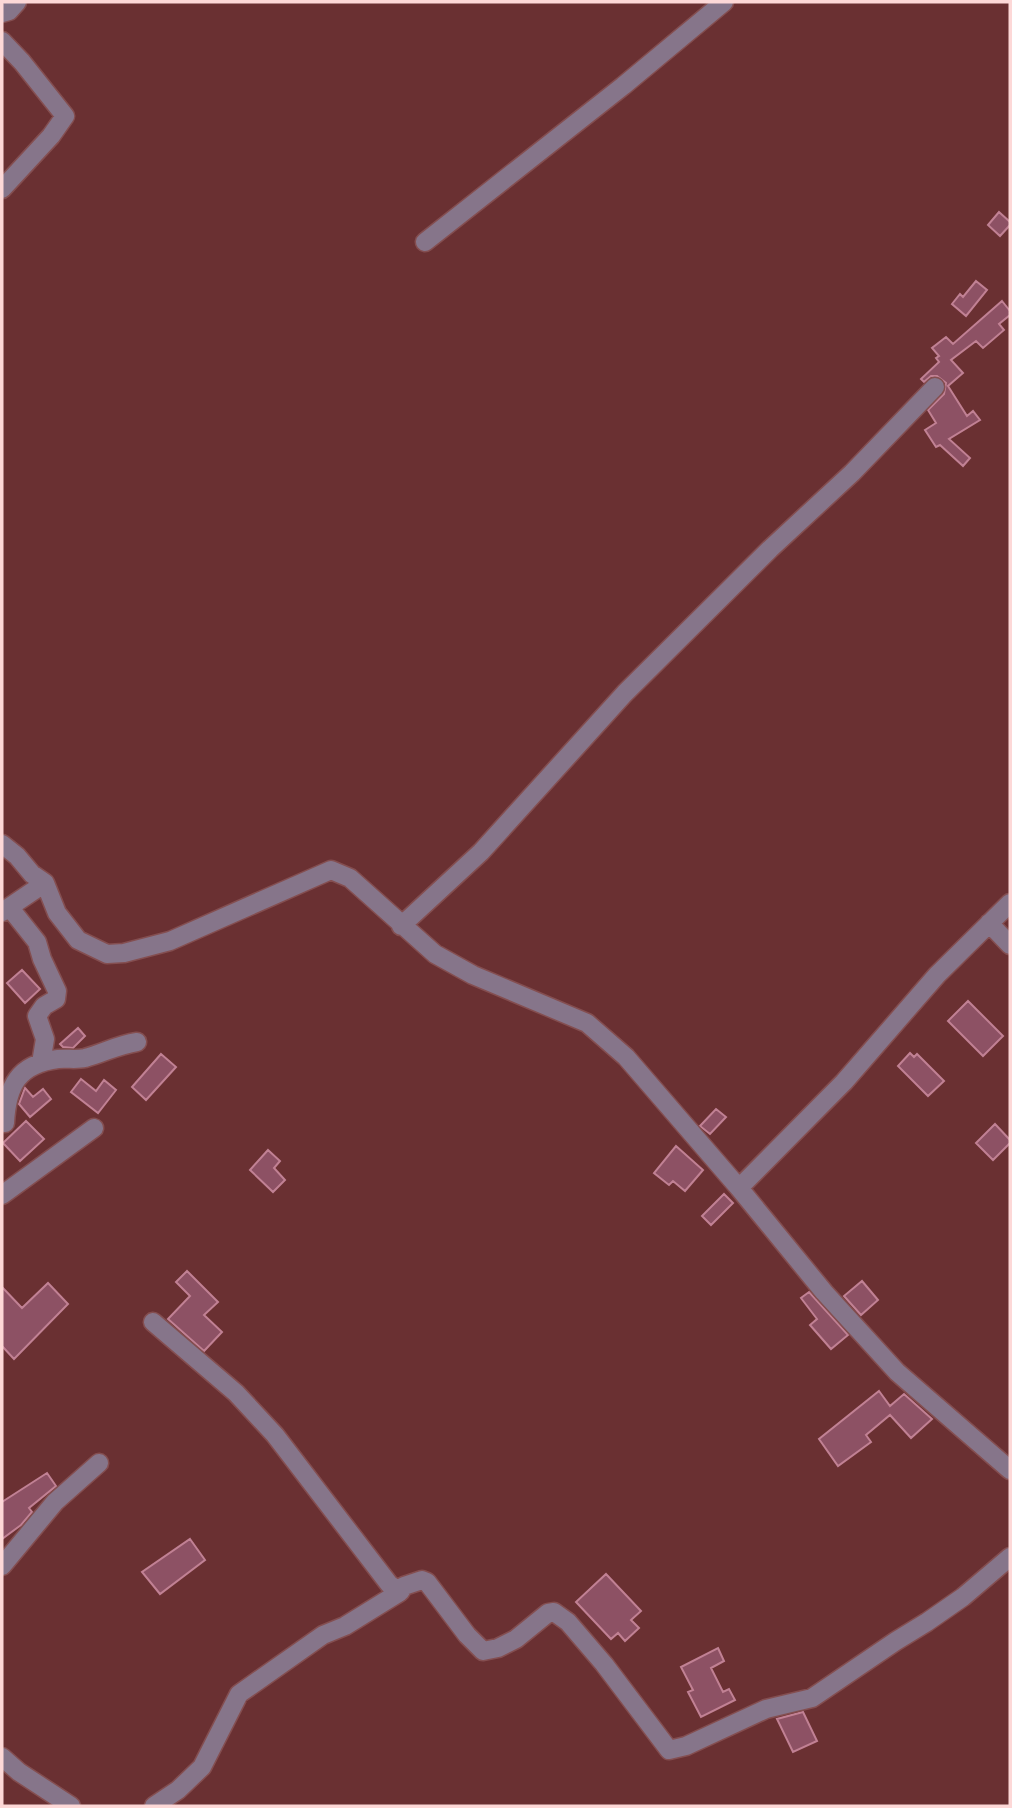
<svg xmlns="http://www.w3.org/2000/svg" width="1012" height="1808" viewBox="0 0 1012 1808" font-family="'Playfair Display',serif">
<rect width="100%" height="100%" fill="#6a3032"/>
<path fill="#8d5164" stroke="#c18194" stroke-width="2" d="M999,212l11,10v3l-10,11 -12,-11z
M976,281l11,9 -21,26 -14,-12 8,-10 3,3z
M1002,301l8,10v4l-11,9 5,6 -21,18 -7,-7 -25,19 12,13 -15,13 19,30 6,-5 7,9 -31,19 21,19 -7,8 -23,-21 -4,2 -11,-17 11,-7 -8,-13 16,-16 2,-11 -9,-7h-6l-7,6 -3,-3 18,-17 -3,-4 3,-2 -7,-8 14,-11 7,7z
M22,970l18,19 -15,14 -18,-20z
M968,1001l35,35 -20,20 -35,-35z
M78,1028l7,8 -12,12 -10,-1 -3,-3z
M910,1053l4,4 3,-3 27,27 -16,15 -30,-30z
M161,1054l15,13 -30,33 -14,-13z
M81,1079l15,12 8,-11 12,10 -18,23 -27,-21z
M25,1088l8,9 10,-8 8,10 -21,18 -11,-13z
M716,1109l10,8 -16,17 -10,-8z
M26,1121l18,18 -24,22 -17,-18z
M995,1124l15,16v3l-17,17 -17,-17z
M676,1146l27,24 -18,21 -12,-10 -4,4 -15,-12z
M268,1150l12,11 -6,7 11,12 -12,12 -23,-22z
M724,1194l9,9 -22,22 -9,-9z
M187,1271l31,31 -14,13 18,17 -18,19 -36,-32 22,-23 -14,-14z
M862,1281l16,19 -17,15 -17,-19z
M48,1283l20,21 -54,55 -12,-13v-59l20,21z
M809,1292l39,43 -17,14 -21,-24 7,-6 -16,-21z
M879,1391l11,15 14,-12 28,25 -21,19 -21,-23 -24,20 5,7 -33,24 -19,-27z
M47,1473l9,13 -27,22 3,4 -11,13 -19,14v-37z
M190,1539l15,21 -45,34 -18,-22z
M606,1574l35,37 -10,9 8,8 -14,13 -7,-8 -7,6 -35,-37z
M718,1648l6,13 -13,7 12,24 6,-3 6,11 -34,17 -13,-25 5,-2 -12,-23z
M803,1712l14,29 -24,11 -16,-33z"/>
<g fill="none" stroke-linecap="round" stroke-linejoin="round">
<defs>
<path id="minor" d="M2,13l7,-2 8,-9
M2,41l20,21 43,54 -14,20 -49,53
M425,242l198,-156 101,-84
M2,844l15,12 15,18 13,9 12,30 21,27 29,14 17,-1 46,-12 161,-71 19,8 85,76 38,21 114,48 39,34 113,131 85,104 73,80 113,98
M10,908l27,34 5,17 15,32 -1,8 -12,7 -7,10 8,23 -4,24
M2,912l43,-29
M989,923l21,22
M401,926l80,-74 144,-159 145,-144 82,-76 83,-86
M5,1123c2,-37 13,-59 53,-64 9,-1 18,1 27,-1 19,-5 32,-13 52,-16
M739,1188l105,-106 93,-107 73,-72
M2,1195l92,-67
M153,1322l83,71 39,42 114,149 11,8 4,-6 18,-6 5,2 40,53 16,16 15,-3 18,-9 32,-26 6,-1 14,10 36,42 65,86 17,-4 80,-37 46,-11 84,-57 31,-19 36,-25 47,-40
M2,1566l53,-64 44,-39
M2,1757l17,15 52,34
M154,1806l24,-16 24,-23 37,-73 84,-59 22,-9 55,-34"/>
</defs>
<use href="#minor" stroke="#844e50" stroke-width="21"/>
<use href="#minor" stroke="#86758a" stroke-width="18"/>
</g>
<rect width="1012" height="1808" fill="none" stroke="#fdd8d7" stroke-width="7"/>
</svg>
